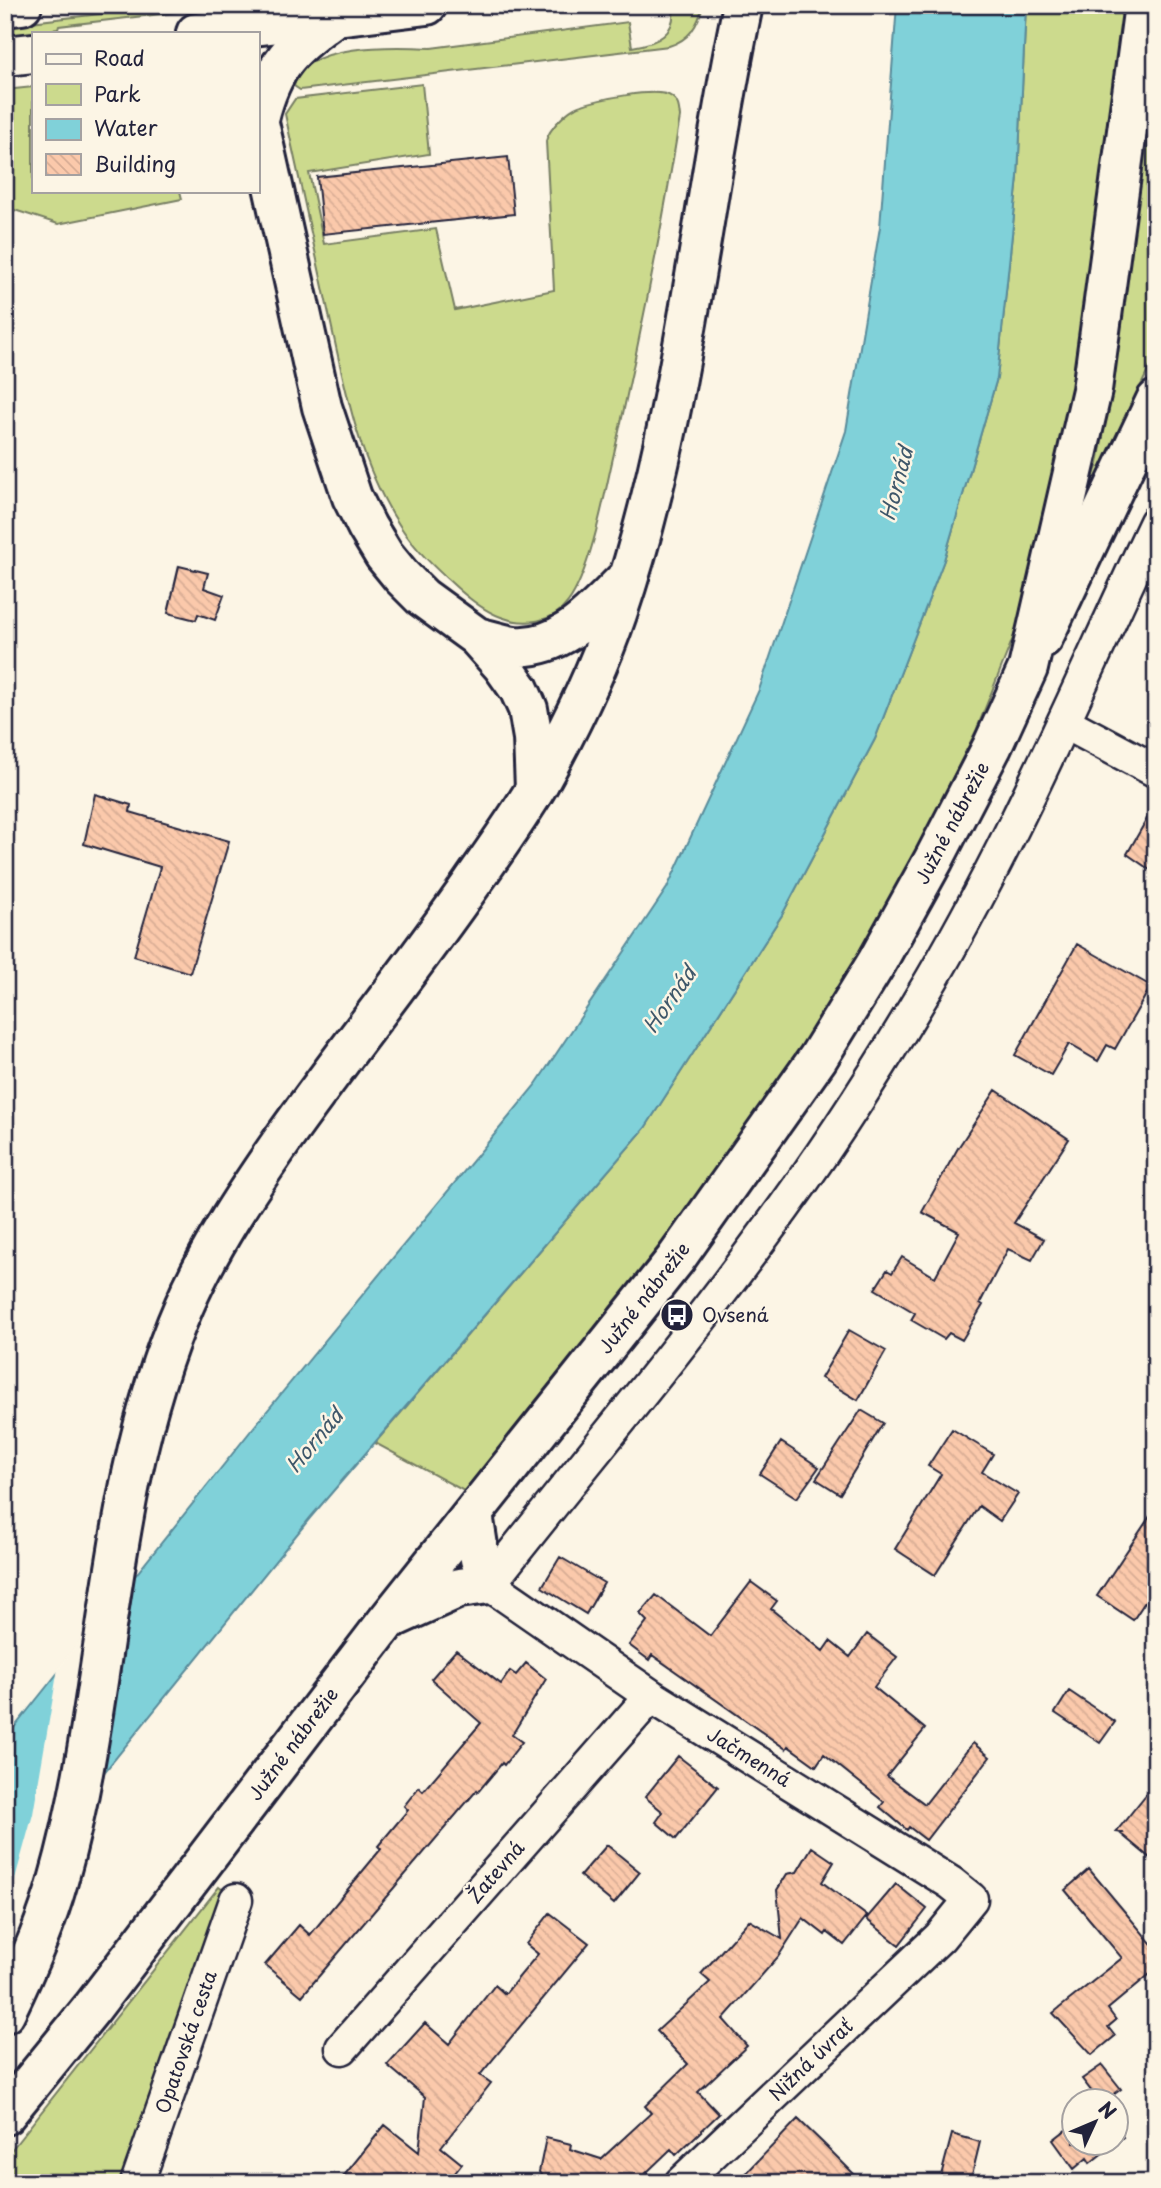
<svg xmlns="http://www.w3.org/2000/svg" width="1161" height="2188" viewBox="0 0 1161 2188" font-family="'Playpen Sans',sans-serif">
<defs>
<pattern id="building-back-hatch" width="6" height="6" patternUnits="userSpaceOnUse" patternTransform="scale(1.75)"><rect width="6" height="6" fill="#fbc9ab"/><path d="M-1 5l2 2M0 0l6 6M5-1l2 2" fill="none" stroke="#d7ac94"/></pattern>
</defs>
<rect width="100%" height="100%" fill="#fcf5e5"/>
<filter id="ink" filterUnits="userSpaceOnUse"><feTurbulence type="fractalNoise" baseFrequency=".0143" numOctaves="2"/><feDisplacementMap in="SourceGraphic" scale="14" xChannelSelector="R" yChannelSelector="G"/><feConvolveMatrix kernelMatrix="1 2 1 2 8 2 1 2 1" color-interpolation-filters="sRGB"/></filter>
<g filter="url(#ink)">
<path fill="#ccda8d" stroke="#777e64" stroke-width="2" d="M178,5h60l-179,21 -1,3 -53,7v-11z
M673,5h30c-5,21 -14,35 -34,41l-369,44 -6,-4c7,-44 104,-40 137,-38l197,-26 4,25c25,-4 45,-12 41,-42z
M1026,5h105l-41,321 -42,204 -33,103 -39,98 -72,144 -59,104 -58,93 -93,130 -230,289 -89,-48 270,-315 137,-213 93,-176 69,-179 53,-182 21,-201z
M1156,62v292l-63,132 -3,-1 8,-21 17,-101 38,-297z
M422,84l7,70 -120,19 15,71 112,-15 19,81 99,-20 -8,-149c3,-12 21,-31 33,-35 17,-6 79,-20 93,-9 7,5 7,12 8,20 -19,118 -43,237 -70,354 -7,33 -22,105 -42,131 -15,21 -44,24 -67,15 -17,-6 -34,-20 -47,-32 -20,-18 -39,-36 -54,-59 -42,-63 -56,-143 -72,-216 -15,-66 -29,-131 -43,-196l10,-15z
M33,87v104h147l2,8 -124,25 -53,-17v-117z
M219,1887l17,13 -99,283h-132v-25z"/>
<path fill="#80d1d9" stroke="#5a8b9a" stroke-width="2" d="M897,5h129l-8,172 -21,201 -53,182 -69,179 -93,176 -137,213 -335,390 -305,377v-156l248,-311 283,-344 131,-196 92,-198 87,-259 34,-204z"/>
<path fill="#fcf5e5" d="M136,1570l-32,209 -93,114 22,-79 25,-146z"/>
<path fill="url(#building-back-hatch)" stroke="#22223b" stroke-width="2" d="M508,157l6,57 -191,20 -6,-57z
M179,566l29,7 -4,15 20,7 -9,25 -17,-6 -2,6 -28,-7z
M95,794l36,11 -1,7 99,29 -39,132 -56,-17 26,-89 -76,-23z
M1156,803v71l-29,-20z
M1077,944l74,42 -36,63 -8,-4 -9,16 -29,-17 -18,31 -36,-20z
M996,1090l73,49 -55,84 30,16 -12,21 -24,-11 -28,54 3,2 -21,35 -13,-7 -5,6 -33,-19 4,-7 -40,-24 12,-19 5,3 10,-16 33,20 24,-45 -37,-20 36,-64z
M849,1330l37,21 -28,49 -37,-22z
M861,1410l22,13 -43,71 -24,-15z
M952,1429l41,25 -11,18 36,22 -18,27 -21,-15 -44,69 -40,-26 46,-75 -13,-8z
M781,1442l38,25 -22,31 -37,-24z
M1156,1507v78l-23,35 -36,-24z
M560,1557l44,26 -18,31 -44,-27z
M751,1582l26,19 -6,8 52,42 7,-10 20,16 17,-23 30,23 -23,30 51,42 -38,47 38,28 48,-61 17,14 -64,83 -17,-13 -2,3 -27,-23 4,-5 -60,-48 -8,12 -28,-20 -2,3 -134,-94 -3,5 -20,-15 18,-24 -7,-7 16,-19 54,41z
M456,1650l45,34 9,-13 6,4 10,-12 20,16 -34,56 10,7 -18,23 -2,-2 -24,29 -1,-2 -175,206 -37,-31 34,-40 11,10 71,-86 -3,-3 30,-36 -4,-4 15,-19 4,4 58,-68 -50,-44z
M1069,1691l46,31 -15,21 -45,-30z
M678,1756l40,31 -42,52 -20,-17 7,-10 -18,-15z
M1156,1782v81l-35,-29 2,-1 -7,-1z
M607,1845l33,27 -26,32 -34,-28z
M812,1847l22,15 -12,20 45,34 -23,29 -17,-13 -2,3 -22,-17 -25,39 -55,62 24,27 -49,46 21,22 -43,41 -5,-6 -25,24 14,4 -1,6h-112l-8,-11 7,-34 25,6 -1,5 31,10 50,-46 -6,-7 43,-42 -31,-33 53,-49 -9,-8 48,-54 33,19 -5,-49 10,-16 10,-2z
M1089,1869l67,80v20l-48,40 8,11 -8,7 7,9 -23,19 -39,-42 69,-55 -57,-68z
M896,1884l31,25 -28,36 -33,-26z
M550,1913l39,30 -109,132 11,8 -50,64 21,17 -11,14 6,5h-119l47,-58 34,27 6,-55 -38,-32 38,-42 24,21 46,-59 10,9 33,-40 -12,-10z
M1102,2065l19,24 -16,12h-6l-17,-22z
M1074,2118v25h42v-15l7,9 -33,26 -3,-5 -13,11 -21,-29 19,-15 -3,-4z
M798,2119l27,26 38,38h-126z
M952,2134l28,8 -10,41h-31z"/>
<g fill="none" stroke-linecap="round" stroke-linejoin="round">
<defs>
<path id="minor" d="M1064,722l92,49
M342,2048l309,-352
M137,2183l99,-283
M681,2183l259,-246 31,-38 -20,-16 -300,-187 -162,-112c91,-116 187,-229 274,-348 57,-76 109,-156 157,-237 92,-152 160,-317 236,-477"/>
<path id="tertiary" d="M5,7l17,-2
M5,56l28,-3"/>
<path id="primary" d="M196,33l231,-28
M1043,638l113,-238"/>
<path id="trunk" d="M257,114l65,293 30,90 15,30 17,28 18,22 20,20 55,40 25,28 17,24 9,20 5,29 2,51
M259,119c13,-54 33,-73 78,-104
M477,637c12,3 25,7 37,9 47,4 79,-34 109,-64
M395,1617l64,-29 30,-4 -9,-25 -7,-45
M5,2013c21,-43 40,-86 53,-132 54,-189 46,-391 126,-575 26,-60 63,-115 100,-168 61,-86 128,-169 188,-255 23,-33 47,-66 67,-100 30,-54 58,-110 78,-169 67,-196 83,-406 126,-609
M5,2115l87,-107 295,-387 288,-361 143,-202 59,-96 57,-103 58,-112 36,-79 64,-278 52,-385"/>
</defs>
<use href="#minor" stroke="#22223b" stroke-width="37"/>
<use href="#tertiary" stroke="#22223b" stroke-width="44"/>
<use href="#primary" stroke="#22223b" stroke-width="44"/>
<use href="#trunk" stroke="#22223b" stroke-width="44"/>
<use href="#minor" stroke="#fcf5e5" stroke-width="32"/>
<use href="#tertiary" stroke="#fcf5e5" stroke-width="38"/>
<use href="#primary" stroke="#fcf5e5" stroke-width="38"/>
<use href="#trunk" stroke="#fcf5e5" stroke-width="38"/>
</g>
</g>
<defs>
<symbol id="bus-disc" viewBox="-11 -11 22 22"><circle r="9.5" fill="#22223b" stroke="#fcf5e5"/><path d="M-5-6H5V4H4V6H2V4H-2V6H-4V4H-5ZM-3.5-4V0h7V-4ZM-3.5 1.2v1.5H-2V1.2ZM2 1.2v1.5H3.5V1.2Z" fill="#fff"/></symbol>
</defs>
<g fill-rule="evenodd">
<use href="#bus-disc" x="658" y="1296" width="38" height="38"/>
</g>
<g text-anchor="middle" stroke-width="5" stroke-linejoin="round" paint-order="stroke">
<g font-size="19" fill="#22223b" stroke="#fcf5e5">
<text transform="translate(952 823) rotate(-62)" y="7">Južné nábrežie</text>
<text transform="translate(644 1298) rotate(-52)" y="7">Južné nábrežie</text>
<text transform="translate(293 1744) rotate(-53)" y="7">Južné nábrežie</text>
<text transform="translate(749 1757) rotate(32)" y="7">Jačmenná</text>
<text transform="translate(496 1872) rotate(-49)" y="7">Žatevná</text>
<text transform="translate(186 2042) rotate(-71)" y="7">Opatovská cesta</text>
<text transform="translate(811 2060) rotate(-44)" y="7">Nižná úvrať</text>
</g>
<g font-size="19" fill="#22223b" stroke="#fcf5e5" text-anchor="start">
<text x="702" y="1322">Ovsená</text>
</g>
<g font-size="21" font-style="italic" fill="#3e576a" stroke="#fcf5e5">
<text transform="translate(897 484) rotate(-75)" y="7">Hornád</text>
<text transform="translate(670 1000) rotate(-55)" y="7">Hornád</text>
<text transform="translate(315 1441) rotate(-50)" y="7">Hornád</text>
</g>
</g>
<rect width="1161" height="2188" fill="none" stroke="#fcf5e5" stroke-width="28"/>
<rect x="14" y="14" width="1133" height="2160" fill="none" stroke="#22223b" stroke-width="2.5" filter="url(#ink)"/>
<rect x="32" y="32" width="228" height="161" fill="#fcf5e5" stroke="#a5a1a1" stroke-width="2"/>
<rect x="46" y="54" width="35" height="10" fill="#fcf5e5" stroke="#a5a1a1" stroke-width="2"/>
<text x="94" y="66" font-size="21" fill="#22223b">Road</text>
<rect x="46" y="84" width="35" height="21" fill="#ccda8d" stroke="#a5a1a1" stroke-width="2"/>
<text x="94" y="102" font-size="21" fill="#22223b">Park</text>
<rect x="46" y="119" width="35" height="21" fill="#80d1d9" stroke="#a5a1a1" stroke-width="2"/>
<text x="94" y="136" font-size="21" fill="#22223b">Water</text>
<rect x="46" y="154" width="35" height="21" fill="url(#building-back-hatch)" stroke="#a5a1a1" stroke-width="2"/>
<text x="94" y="172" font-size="21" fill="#22223b">Building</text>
<g transform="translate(1095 2122) rotate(46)"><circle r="33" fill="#fcf5e5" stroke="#a5a1a1" stroke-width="2"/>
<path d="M0-5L12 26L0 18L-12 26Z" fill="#22223b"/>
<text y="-10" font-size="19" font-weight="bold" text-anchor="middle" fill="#22223b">N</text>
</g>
</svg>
